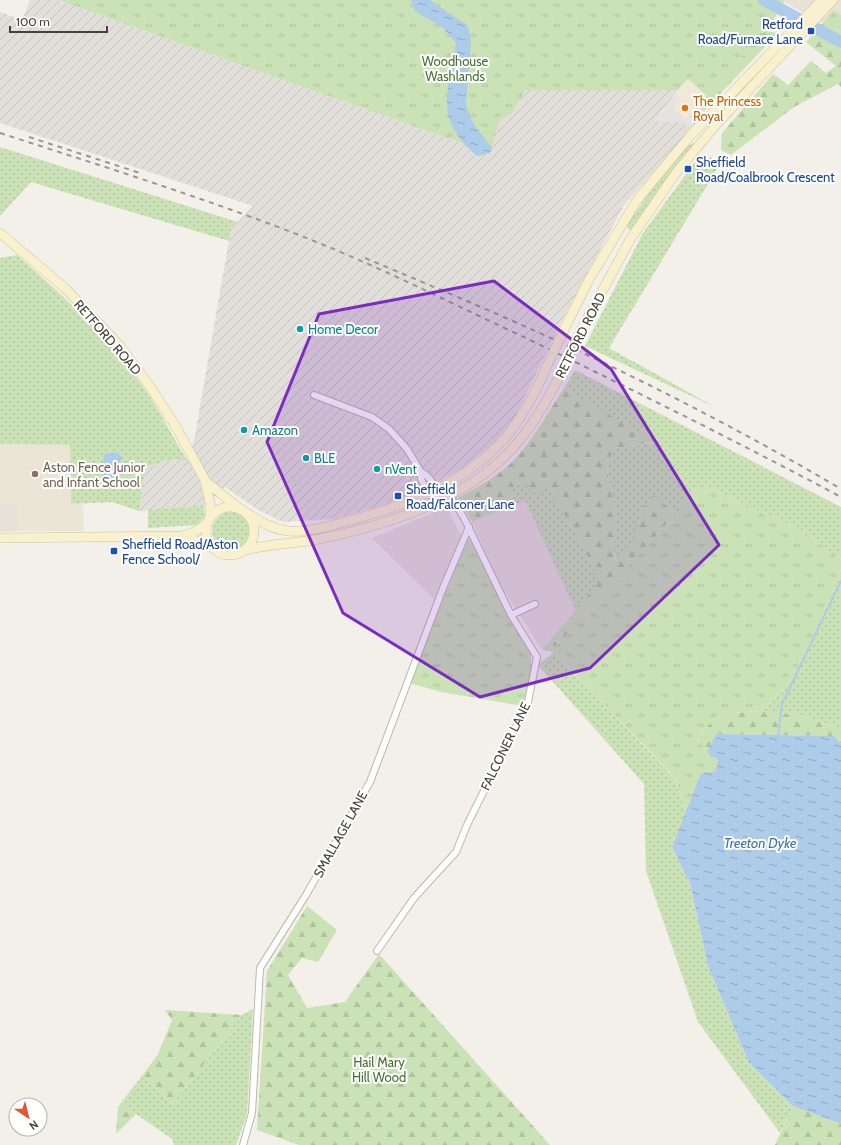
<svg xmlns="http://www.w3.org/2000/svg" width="841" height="1145" viewBox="0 0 841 1145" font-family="Cabin,sans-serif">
<defs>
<pattern id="industrial-furrows" width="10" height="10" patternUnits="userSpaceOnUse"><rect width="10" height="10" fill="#e2dfda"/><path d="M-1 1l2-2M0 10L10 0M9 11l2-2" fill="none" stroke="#c3c1bc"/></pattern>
<pattern id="grass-dots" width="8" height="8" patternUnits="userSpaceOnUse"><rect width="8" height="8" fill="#cbe2b6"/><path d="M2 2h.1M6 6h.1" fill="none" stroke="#b0c39d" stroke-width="1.8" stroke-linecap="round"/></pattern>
<pattern id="forest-firs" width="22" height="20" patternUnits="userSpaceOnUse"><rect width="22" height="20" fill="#cbe2b6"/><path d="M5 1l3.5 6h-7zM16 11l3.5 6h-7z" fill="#b0c39d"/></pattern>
<pattern id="park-tufts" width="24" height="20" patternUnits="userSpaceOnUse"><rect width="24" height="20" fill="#cbe2b6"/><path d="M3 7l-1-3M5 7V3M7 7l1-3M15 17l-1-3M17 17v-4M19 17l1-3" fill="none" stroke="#b0c39d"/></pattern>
<pattern id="water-ripples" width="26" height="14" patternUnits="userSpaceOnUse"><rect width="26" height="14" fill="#accce9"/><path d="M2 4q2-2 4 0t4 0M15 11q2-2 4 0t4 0" fill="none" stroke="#8ea7be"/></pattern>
</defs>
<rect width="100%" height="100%" fill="#f3f0e9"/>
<path fill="#e6e2d8" d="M783,0h58v15l-7,-5 -11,13 -39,-21z
M525,499l51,113 -34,38 -43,-67 -27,-61z
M0,504h17l2,27 -19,1z
M447,507l14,29 -27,63 -62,-61z"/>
<path fill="#f2e8d7" d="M688,79l19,17 -10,10 9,6 -15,17 -36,-8z"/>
<path fill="url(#industrial-furrows)" d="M30,0h28l406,144 13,12 22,-34 12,-8 15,-24h152l-23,31 27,1 9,7 -67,76 -64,120 -45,92 -21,26 -33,26 -37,20 -44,17 -46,13 -51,3 -25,-12 -33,-23 -21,18 -65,6 7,-44 27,-8h14l7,-18 37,-212 22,-23 -253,-83v-111l22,8z"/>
<path fill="#eae5d4" d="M0,444l70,1 1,59h12l1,27h-65l-2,-27h-17z"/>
<path fill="url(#grass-dots)" d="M694,143l1,1 -63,86 -4,-1 -1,-5c10,-13 55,-79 67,-81z
M0,147l238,75 -7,7 -2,12 -198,-59 -31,34z
M711,157l9,7 -111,184 106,59 -130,-61 58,-113 51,-70z
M17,255c44,38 87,79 122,126 18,24 32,53 48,79l-14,-1 -27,8 -7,44 -27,-9 -41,2 -1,-59 -70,-1v-186z
M575,370l266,137v52l-38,-28 -101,-47 -26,29 -23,-18 -12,15 -4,26 -20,25 -4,-10 4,-34 -11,-53 9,-16 39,-5 -90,-55z
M524,481l25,6 52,93 -25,32 -51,-112 -9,4 -7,-15z
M204,505l1,12 -8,8 -49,3v-18z
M212 531a19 19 0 1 1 38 0a19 19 0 1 1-38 0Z
M841,569v160l-42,-14 -38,-4 31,-32 25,-49z
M554,652l122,128 10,32 -14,35 18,36 18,83 41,97 44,43 -13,27 -82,-111 -52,-151 -2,-87 -106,-119z
M253,1009l-6,105 -11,31h-62l-2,-6 -36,-25 -13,-14 19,-24 31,28 69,-89z"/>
<path fill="url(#forest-firs)" d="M765,31l13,2 -74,78 -7,-5z
M815,32l26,17v38l-3,-3 -44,23 -63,48 -10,-5 1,-17 51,-59 15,11 23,-24 15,12 10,-7 -30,-24z
M564,388l91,54 -40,6 -9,16 11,53 -4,34 3,10 21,-25 4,-26 12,-15 23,18 -118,131 -16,6 59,-70 -52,-93 -17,7 -8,-13 -15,8 7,15 -44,18 -14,-24c19,-11 41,-22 56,-38 20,-21 34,-48 50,-72z
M761,711l38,4 42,14v15l-7,-8 -118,-2 -9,18 -10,-11 14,-20 19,-8z
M307,906l30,24 -19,32 -16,-4 -14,17 19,33 38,-6 34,-48 171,191h-251l-42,-15 10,-159z
M165,1010l77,5 -69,89 -31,-28 16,-22 14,-34z
M123,1100l13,14 -20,20 2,-27z
M793,1106l48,18v21h-66z"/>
<path fill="url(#park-tufts)" d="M58,0h725l1,2 -12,21 -65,73 -19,-17 -10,11h-152l-15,24 -12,8 -9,31 -13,3 -13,-12z
M834,10l7,5v34l-26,-17z
M702,484l101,47 38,28v10l-24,61 -25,49 -31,32 -31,2 -19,8 -14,19 21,20 -3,13h-14l-15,39 -10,-33 -122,-127 -12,-2 16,-6z
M467,539h2l6,10 33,68 23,37v16l-8,36 -82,-14 -31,-9z"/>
<path fill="#e4e3e0" d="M676,94l4,4 -7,10 13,11 11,-13 9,6 -15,17 -9,-7 -27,-1z"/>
<path fill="url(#water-ripples)" d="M411,0h19l38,26 3,15 -5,64 7,18 19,25 -2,5 -13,3c-44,-38 -29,-63 -21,-113l-13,-15 -28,-17z
M118,452l3,4 -4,26 -4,4h-10l-2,-4 3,-28z
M716,734l118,2 7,8v380l-48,-18 -44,-43 -41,-97 -18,-83 -18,-36 29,-74 14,-1 3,-12 -11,-8z"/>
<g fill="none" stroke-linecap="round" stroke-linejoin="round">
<path stroke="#accce9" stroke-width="2" d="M778,736l4,-32 59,-123"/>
<path stroke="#accce9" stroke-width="12" d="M764,0l77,42"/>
<defs>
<path id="street" d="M314,395l58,22 17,12 18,20 14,23v7l7,14 10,7
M421,472c10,5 17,17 17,28
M511,615l24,-11
M377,951l37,-53 42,-46 11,-27 61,-123 9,-45 -26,-42 -47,-97 -21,-33
M243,1145l9,-32 8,-145 46,-73 64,-113 73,-194 26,-61"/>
<path id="secondary" d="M0,233l65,55 55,58 29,39 26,40 30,55 5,23v14
M567,324l23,-46 47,-78 53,-64 132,-136
M581,330l50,-92 45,-65 38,-46 119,-127
M205,481l34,27
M206 531a24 24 0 1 1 48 0a24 24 0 1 1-48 0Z
M247,513c14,9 25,16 41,18 20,2 41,-5 60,-10 56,-15 116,-37 156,-82 18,-21 32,-47 43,-73
M182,536l29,10
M0,538l182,-2 12,-4 13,-8
M247,550c23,-7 48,-6 72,-11 70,-14 152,-40 199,-97 18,-21 31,-45 43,-69"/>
</defs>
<use href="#street" stroke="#bdb8ac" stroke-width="8"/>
<use href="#secondary" stroke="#cdc49d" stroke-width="10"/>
<use href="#street" stroke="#fff" stroke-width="6"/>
<use href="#secondary" stroke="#f9f1cd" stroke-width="9"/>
<path stroke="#979797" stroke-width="2" stroke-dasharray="5 5" stroke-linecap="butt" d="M0,133c105,34 211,67 314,108 72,29 143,65 214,98 105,51 210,103 313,158
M29,137l114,37
M365,258c72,30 143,60 214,93 89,42 177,88 262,138"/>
<defs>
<path id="secondary-bridge" d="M547,366l20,-42
M561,373l20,-43"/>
</defs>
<use href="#secondary-bridge" stroke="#cdc49d" stroke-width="10" stroke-linecap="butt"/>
<use href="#secondary-bridge" stroke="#f9f1cd" stroke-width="9"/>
</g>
<path fill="#7b2cbf" fill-opacity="0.2" stroke="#7b2cbf" stroke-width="3" stroke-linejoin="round" d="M494,281l117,88 108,176 -129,123 -110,29 -137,-84 -76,-171 52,-128z"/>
<g fill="#1a4fb4" stroke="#fff" stroke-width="1.5">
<rect x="807" y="27" width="8" height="8" rx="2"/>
<rect x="684" y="165" width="8" height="8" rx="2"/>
<rect x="394" y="492" width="8" height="8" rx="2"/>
<rect x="110" y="547" width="8" height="8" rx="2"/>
</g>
<circle fill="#e8710a" stroke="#fff" stroke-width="1.5" cx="685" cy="108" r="4"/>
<g fill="#0f9aa8" stroke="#fff" stroke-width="1.5">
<circle cx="300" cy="329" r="4"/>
<circle cx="244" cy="430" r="4"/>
<circle cx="306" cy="458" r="4"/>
<circle cx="377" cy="469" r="4"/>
</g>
<circle fill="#8d6e63" stroke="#fff" stroke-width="1.5" cx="35" cy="474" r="4"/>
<g text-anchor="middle" stroke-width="4" stroke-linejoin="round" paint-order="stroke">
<g font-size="13" fill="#164399" stroke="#fff" text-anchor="start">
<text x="803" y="29" text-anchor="end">Retford<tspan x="803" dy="15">Road/Furnace Lane</tspan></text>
<text x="696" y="167">Sheffield<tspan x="696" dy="15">Road/Coalbrook Crescent</tspan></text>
<text x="406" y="494">Sheffield<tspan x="406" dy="15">Road/Falconer Lane</tspan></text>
<text x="122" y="549">Sheffield Road/Aston<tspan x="122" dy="15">Fence School/</tspan></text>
</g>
<g font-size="13" fill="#457131" stroke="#fff">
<text x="455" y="66">Woodhouse<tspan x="455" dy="15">Washlands</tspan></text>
<text x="379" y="1067">Hail Mary<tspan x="379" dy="15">Hill Wood</tspan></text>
</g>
<g font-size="13" fill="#c56008" stroke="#fff" text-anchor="start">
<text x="693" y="106">The Princess<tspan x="693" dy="15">Royal</tspan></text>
</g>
<g font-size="13" fill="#0d838f" stroke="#fff" text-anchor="start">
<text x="308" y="334">Home Decor</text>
<text x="252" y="435">Amazon</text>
<text x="314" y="463">BLE</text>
<text x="385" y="474">nVent</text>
</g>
<g font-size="13" fill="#454138" stroke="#fff">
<text transform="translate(580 335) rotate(-63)" y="5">RETFORD ROAD</text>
<text transform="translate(108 337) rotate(49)" y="5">RETFORD ROAD</text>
<text transform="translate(505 746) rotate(-64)" y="5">FALCONER LANE</text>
<text transform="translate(340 834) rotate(-61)" y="5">SMALLAGE LANE</text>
</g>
<g font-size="13" fill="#785e54" stroke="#fff" text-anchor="start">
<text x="43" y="472">Aston Fence Junior<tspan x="43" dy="15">and Infant School</tspan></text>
</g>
<g font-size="14" font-style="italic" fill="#3d72a6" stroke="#fff">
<text x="760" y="848">Treeton Dyke</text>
</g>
</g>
<g transform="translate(28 1117) rotate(145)"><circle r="19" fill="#ffffff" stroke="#b5b3af"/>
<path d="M0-3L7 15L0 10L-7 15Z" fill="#e35730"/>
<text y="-6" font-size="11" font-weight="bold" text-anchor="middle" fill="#454138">N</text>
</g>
<path d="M10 26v6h97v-6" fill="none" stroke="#454138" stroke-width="2"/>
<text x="16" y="26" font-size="12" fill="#454138" stroke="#ffffff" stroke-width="3" paint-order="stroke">100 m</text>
</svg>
